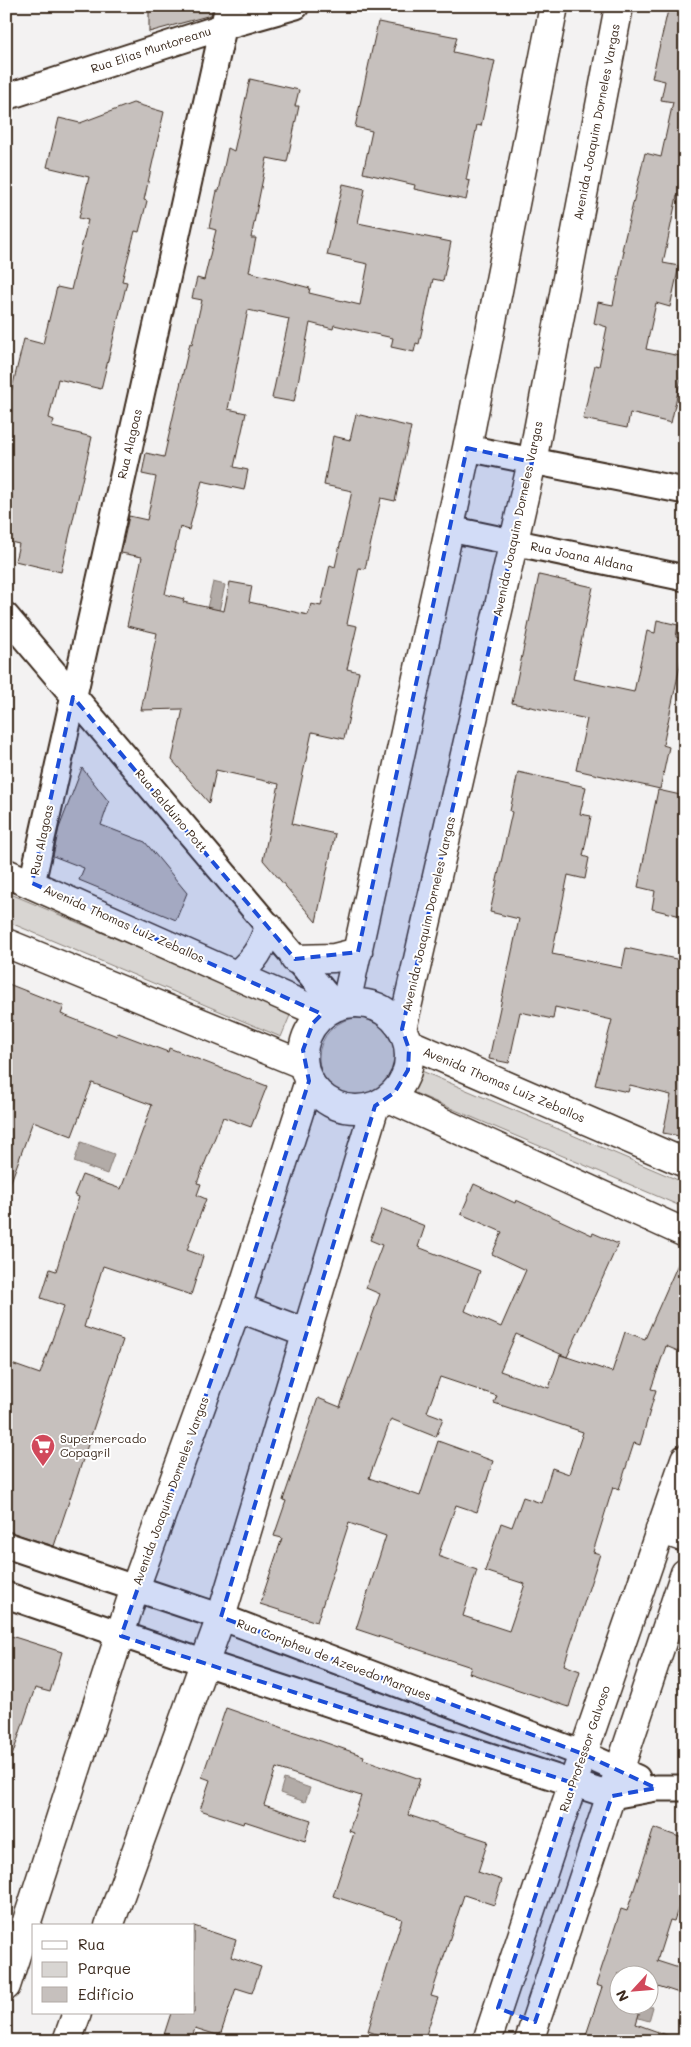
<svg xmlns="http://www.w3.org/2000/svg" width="691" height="2047" viewBox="0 0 691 2047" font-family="Mali,sans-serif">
<rect width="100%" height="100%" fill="#f3f2f2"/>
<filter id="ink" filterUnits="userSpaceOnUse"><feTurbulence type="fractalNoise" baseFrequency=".02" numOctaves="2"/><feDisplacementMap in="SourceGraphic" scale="10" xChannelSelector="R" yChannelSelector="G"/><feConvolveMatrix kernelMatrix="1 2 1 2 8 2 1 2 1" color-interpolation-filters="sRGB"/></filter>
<g filter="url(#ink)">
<path fill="#d8d5d2" stroke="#8a8078" d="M6,892l285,121 -10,24 -275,-116z
M319 1058a40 40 0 1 1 80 0a40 40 0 1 1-80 0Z
M417,1069l268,114v25l-277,-118z"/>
<path fill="#b2aba7" stroke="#827770" d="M213,582l12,3 -6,26 -12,-3z
M81,1142l33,12 -7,20 -33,-12z
M284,1779l26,9 -5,14 -25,-9z
M628,2005l25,2 -4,14 -24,-7z"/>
<path fill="#c6c0bd" stroke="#3b2a1e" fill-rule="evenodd" d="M149,6h64l-2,9 -62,17z
M669,6h16v191l-8,-1 -14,67 16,3 -9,41 -14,-4 -10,46 39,8v3l-14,63 -41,-10 -3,15 -44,-9 12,-54 4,1 8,-39 -13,-4 4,-21 15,3 11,-54 -2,-1 23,-97 16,4 12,-55 -12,-2 4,-19 -13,-3z
M378,22l79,15 -4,15 42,9 -14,65 -4,-1 -11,55 4,1 -4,19 -52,-11 1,-4 -52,-12 9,-42 -17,-4z
M250,79l49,11 -4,16h4l-12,56 -20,-4 -16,80h5l-7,34 61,16 -1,5 51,12 8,-41 -41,-9 16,-71 22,5 -7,34 93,19 -8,39 -10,-2 -14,65 -3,-1 -2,9 -23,-5 2,-9 -59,-13 -1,4 -23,-6 -16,79 -22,-4 17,-79 -41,-9 -20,99 18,4 -12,54 14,3 -4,20 -42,-9 -13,49 -9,-3 -15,67 19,5 -1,3 41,9 6,-29 22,4 -3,16 59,13 3,-11 10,2 9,-41 5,2 17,-76 -28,-6 9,-49 17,4 6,-26 55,13 -16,74 -14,-3 -16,71 -6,-1 -12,56 10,2 -10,43 12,3 -15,67 -32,-7 -20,92 43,10 -19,88 -53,-62 16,-76 -63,-14 -7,33 -37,-43 11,-51 -42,1 16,-77 -30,-7 15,-69 -21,-4 8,-37 18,4 9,-43 -14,-3 4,-21 18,4 18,-80 8,-34 2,1 10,-44 -10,-2 5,-20 7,2 12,-50 -7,-2 8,-37h2l9,-43 6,3z
M133,103l31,9 -20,88 3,1 -8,31 -4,-1 -13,50 5,1 -26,107 -43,-10 -9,39 5,2 -2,7 40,10 -31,135 -46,-11 4,-17 -13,-3v-128l18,-74 19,5 14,-57 14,3 17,-70 -9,-2 10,-41 -42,-10 12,-49 21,5z
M539,575l54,12 -20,92 61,13 13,-61 8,2 2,-13 21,5 -2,12 9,2v4l-22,102 6,2 -9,42 -84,-19 11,-51 -75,-16z
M82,768l27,34 -8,23 44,17 42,51 -11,27 -97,-40 5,-12 -31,-12 6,-28z
M518,772l68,15 -6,27 11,2 -8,40 6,2 -4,21 -17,-4 -16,79 70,14 4,-20 59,13v176l-22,-4 8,-38 -41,-10 -2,7 -33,-7 17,-65 -57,-13 -2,12 -33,-7 -11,51 -20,-4 30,-140 -29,-7 22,-100 -2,-1z
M658,790l27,6v121l-33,-8 3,-18 -17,-4z
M6,983l58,23 -3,8 56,22 1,-3 50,19 1,-4 98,38 -16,41 -28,-10 -26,66 4,1 -4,11 9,4 -19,51 16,6 -12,39 -88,-29 -19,61 39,13 -69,206 -48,-15v-169l34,12 24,-68 -23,-8 9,-29 6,2 23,-74 -5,-2 8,-20 39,14 31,-84 -60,-22 -20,53 -39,-15 -24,66h-3z
M474,1184l41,19 1,-3 76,35 1,-2 25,11 -51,113 45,15 13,-40 20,7 40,-91v106l-19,-8 -15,43 5,1 -16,55 -6,-2 -15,46 -6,-2 -20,65 7,2 -36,111 16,6 -11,36 -100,-34 2,-6 -115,-38 30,-93 -37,-13 -32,99 -57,-18 22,-66 -8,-2 12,-35 -3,-1 35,-102 22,9 40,-113 -14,-6 16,-43 -12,-5 12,-31 43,17 -7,21 62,24 -15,40 36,16 25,-57 -34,-16 10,-22 -41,-18zM516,1334l51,23 -7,-2 -11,33 -49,-17zM440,1377l57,19 -3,7 89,29 -14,42 -17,-6 -11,35 -18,-6 -11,30 -11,-4 -16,48 40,13 -16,47 -46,-15 14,-46 -39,-14 18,-51 21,7 16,-51 -55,-20 -18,55 -51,-18 22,-59 45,18 7,-19 -16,-6z
M11,1636l51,16 -12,40 -15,-4 -25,74 -4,-1v-110z
M226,1708l138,48 -1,3 57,20 -12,36 80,26 -10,31 24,8 -8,25 -30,-10 -33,101 7,2 -14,43h-41l1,-4 -16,-6 34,-112 -69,-23 21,-63 -5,-2 12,-35 -85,-28 -12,37 47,15 -6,21 -61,-20 -1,3 -43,-14 10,-30 -8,-3z
M654,1828l31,11 -5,18 5,2v29l-11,33 -4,-1 -13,41 28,9v25l-36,-12 -1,3v-12h-30v30h24l-6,20 39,14 -1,3h-90l18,-54 -6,-2 25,-76 6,2z
M194,1926l42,14 -5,17 30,10 -9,26 -16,-5 -16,48 -25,-8 -4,13h-29l9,-28h23z"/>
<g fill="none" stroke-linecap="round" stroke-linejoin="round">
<defs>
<path id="street" d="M6,97l216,-70 74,-21
M467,448l218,43
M450,529l235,49
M6,616l330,390
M32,883l196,-877
M6,1545l215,72 362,137 54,24
M6,1595l199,68 407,133 44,-8h29"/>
<path id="secondary" d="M6,873l317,141
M6,943l298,122
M295,959l39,-1 24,-6
M237,975c18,-16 24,-25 32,-48
M303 1056a53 53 0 1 1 106 0a53 53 0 1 1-106 0Z
M346,1003l121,-555 87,-442
M402,1029l130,-567 87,-456
M408,1043l277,120
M389,1098l296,135
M237,1307l69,26
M660,1529l25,9
M109,1926l112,-309 154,-511
M6,1986l129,-398 102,-281 72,-226
M67,2041l10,-28
M487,2041l86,-258 112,-324
M529,2041l156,-468"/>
</defs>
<use href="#street" stroke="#3b2a1e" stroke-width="29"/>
<use href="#secondary" stroke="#3b2a1e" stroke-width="31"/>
<use href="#street" stroke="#fff" stroke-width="25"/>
<use href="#secondary" stroke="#fff" stroke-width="28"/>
</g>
</g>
<path fill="#1d4ed8" fill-opacity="0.2" stroke="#1d4ed8" stroke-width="4" stroke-dasharray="10 6" stroke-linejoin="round" d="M467,448l65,14 -130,567 7,20 -1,21 -13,22 -20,14 -154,511 362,137 73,34 -44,8 -77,226 -37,-14 75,-225 -452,-147 116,-329 72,-226 -6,-31 10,-27 9,-9 -290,-131 41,-186 222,262 63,-7z"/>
<defs>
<symbol id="supermarket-pin" viewBox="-11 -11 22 30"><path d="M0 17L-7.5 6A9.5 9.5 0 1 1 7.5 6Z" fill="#d1495b" stroke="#fff"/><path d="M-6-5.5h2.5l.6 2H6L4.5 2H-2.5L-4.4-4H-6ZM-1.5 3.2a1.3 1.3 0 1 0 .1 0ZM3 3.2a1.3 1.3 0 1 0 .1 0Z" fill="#fff"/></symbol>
</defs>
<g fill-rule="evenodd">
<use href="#supermarket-pin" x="29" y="1432" width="28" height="38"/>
</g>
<g text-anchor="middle" stroke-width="4" stroke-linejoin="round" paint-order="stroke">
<g font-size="12" fill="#3b2a1e" stroke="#fff">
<text transform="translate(151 50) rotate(-18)" y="4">Rua Elias Muntoreanu</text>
<text transform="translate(597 122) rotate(-79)" y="4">Avenida Joaquim Dorneles Vargas</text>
<text transform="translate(130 444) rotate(-77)" y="4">Rua Alagoas</text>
<text transform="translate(518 519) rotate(-78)" y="4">Avenida Joaquim Dorneles Vargas</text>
<text transform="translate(582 557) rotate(12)" y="4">Rua Joana Aldana</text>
<text transform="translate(171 811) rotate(50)" y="4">Rua Balduino Pott</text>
<text transform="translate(42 840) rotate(-78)" y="4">Rua Alagoas</text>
<text transform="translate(429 914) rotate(-77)" y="4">Avenida Joaquim Dorneles Vargas</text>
<text transform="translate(124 924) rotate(24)" y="4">Avenida Thomas Luiz Zeballos</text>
<text transform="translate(504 1085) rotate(23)" y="4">Avenida Thomas Luiz Zeballos</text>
<text transform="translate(171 1491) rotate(-70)" y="4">Avenida Joaquim Dorneles Vargas</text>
<text transform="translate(334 1660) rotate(21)" y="4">Rua Coripheu de Azevedo Marques</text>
<text transform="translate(585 1749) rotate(-71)" y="4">Rua Professor Galvoso</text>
</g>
<g font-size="12" fill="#3b2a1e" stroke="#fff" text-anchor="start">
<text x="60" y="1443">Supermercado<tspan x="60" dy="14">Copagril</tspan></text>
</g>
</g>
<rect width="691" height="2047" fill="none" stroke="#fff" stroke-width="25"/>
<rect x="12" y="12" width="666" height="2022" fill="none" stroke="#3b2a1e" stroke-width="2" filter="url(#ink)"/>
<rect x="32" y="1924" width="162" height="90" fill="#ffffff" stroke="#b1aaa5"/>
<rect x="42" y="1941" width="25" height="8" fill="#ffffff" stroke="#b1aaa5"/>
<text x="78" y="1950" font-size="15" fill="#3b2a1e">Rua</text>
<rect x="42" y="1962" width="25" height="15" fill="#d8d5d2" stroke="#b1aaa5"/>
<text x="78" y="1974" font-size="15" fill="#3b2a1e">Parque</text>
<rect x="42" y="1987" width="25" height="15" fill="#c6c0bd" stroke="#b1aaa5"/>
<text x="78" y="2000" font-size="15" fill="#3b2a1e">Edifício</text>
<g transform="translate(634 1990) rotate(244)"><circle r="24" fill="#ffffff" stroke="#b1aaa5"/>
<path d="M0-4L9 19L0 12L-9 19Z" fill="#d1495b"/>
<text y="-8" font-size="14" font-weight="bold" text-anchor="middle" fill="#3b2a1e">N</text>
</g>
</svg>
